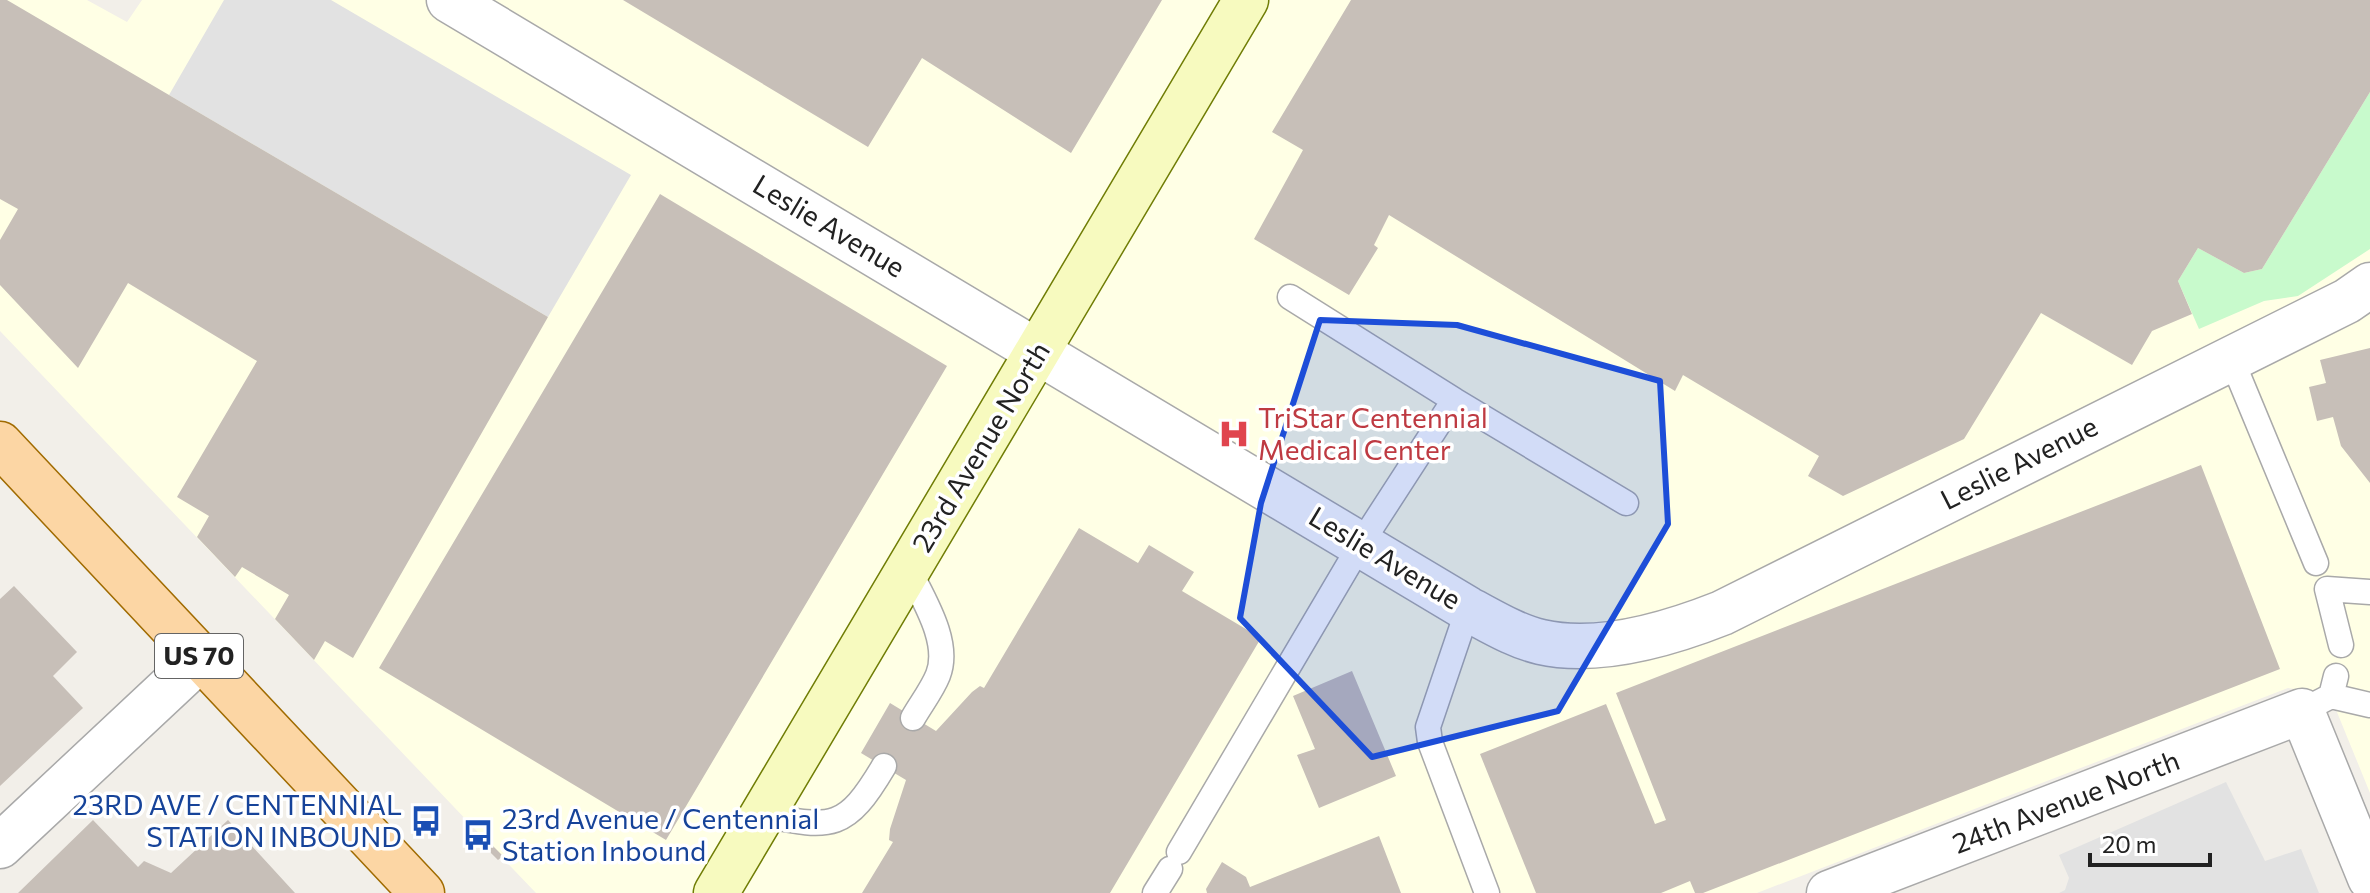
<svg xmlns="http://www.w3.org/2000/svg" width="2370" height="893" viewBox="0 0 2370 893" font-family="Commissioner,sans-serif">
<rect width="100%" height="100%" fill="#f2efe9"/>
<path fill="#ffffe5" d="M0,0h87l40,22 15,-22h2228v793l-40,-98 -42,-7 -531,205h-1221l-536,-562z"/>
<path fill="#c8facc" d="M2370,92v157l-72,47 -34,5 -65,28 -21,-48 20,-33 46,25 18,-4z"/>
<path fill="#e2e2e2" d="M224,0h107l300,175 -83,142 -379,-222z
M2226,782l39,79 36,-12 18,44h-260l6,-3 4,-12 -10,-23z"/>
<path fill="#c7bfb8" d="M0,0h7l541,317 -195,341 -28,-17 -11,19 -39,-41 14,-24 -47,-28 -7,10 -38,-40 12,-21 -32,-19 80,-136 -129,-78 -50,85 -78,-83v-45l18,-31 -18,-10z
M623,0h539l-91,153 -149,-95 -54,89z
M1351,0h1019v92l-108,177 -18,4 -46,-25 -20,33 14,33 -40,17 -20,34 -91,-52 -77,126 -121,57 -35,-20 11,-20 -136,-81 -8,16 -286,-176 -15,30 4,3 -29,47 -95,-56 49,-89 -31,-18z
M660,194l287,172 -281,474 -287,-172z
M2370,348v135l-29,-37 -8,-29 -16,4 -8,-34 17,-4 -6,-23z
M2201,465l79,204 -577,224h-8l-5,-12 -29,12h-125l-56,-139 126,-50 49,120 11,-4 -50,-127z
M1079,528l59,35 11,-18 45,27 -12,19 79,47 -151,255h-248l31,-51 -4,-2 1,-11 16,-49 -45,-27 29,-50 46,28 36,-39 8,-6 4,2z
M14,586l63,66 -24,24 30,32 -83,78v-187z
M1352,671l44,105 -77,32 -22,-53 18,-6 -22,-53z
M93,820l45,47 6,-6 27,12 57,-53 67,73h-277z
M1379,836l22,57h-194l-1,-4 16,-27 24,15 4,10z
M488,841l15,15 -5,4 -15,-15z"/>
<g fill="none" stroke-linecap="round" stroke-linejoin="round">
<defs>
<path id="lane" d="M1290,297l164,103
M2231,358l85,205
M909,570c14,29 42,72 29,105 -6,15 -17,29 -25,43
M1468,609l-40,118 2,15 57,151
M2341,645l-14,-56 43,3
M2331,696l39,9
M2302,711l29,-15 5,-20
M763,815c70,14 83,15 121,-49
M1179,852l183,-310 92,-142 172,103
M1155,893l15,-24"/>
<path id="street" d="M449,0l1019,609c23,12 47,27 73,33 57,13 128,-8 181,-29l625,-312 23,-16
M0,846l201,-188
M1829,893l473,-182 68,167"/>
<path id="secondary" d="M716,893l530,-893"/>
<path id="primary" d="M0,444l422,449"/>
</defs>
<use href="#lane" stroke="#a9a9a9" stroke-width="27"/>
<use href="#street" stroke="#a9a9a9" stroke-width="47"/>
<use href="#secondary" stroke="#707d05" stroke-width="47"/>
<use href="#primary" stroke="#a06b00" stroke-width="47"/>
<use href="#lane" stroke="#fff" stroke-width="24"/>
<use href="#street" stroke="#fff" stroke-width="44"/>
<use href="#secondary" stroke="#f7fabf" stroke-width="44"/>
<use href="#primary" stroke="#fcd6a4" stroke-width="44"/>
</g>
<path fill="#1d4ed8" fill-opacity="0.2" stroke="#1d4ed8" stroke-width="6" stroke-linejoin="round" d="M1320,320l137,5 203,56 8,143 -110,187 -186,46 -132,-139 21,-115z"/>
<defs>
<symbol id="hospital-bare" viewBox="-9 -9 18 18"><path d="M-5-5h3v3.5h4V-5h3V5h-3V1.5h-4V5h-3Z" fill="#e0444e" stroke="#fff" stroke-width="2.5" paint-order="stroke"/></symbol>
<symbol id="bus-bare" viewBox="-9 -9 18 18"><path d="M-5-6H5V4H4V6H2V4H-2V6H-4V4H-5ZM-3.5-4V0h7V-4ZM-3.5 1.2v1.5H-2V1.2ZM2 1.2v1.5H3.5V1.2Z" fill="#1a4fb4" stroke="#fff" stroke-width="2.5" paint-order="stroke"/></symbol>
</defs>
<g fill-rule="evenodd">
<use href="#hospital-bare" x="1212" y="412" width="44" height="44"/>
<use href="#bus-bare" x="404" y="799" width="44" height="44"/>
<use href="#bus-bare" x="456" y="813" width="44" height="44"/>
</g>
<g text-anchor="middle" stroke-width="7" stroke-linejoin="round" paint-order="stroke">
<rect fill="#fff" stroke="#646464" stroke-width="2" x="155" y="634" width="88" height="44" rx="6"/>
<g font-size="26" font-weight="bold" fill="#222">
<text x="199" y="665">US 70</text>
</g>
<g font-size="28" fill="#222" stroke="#fff">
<text transform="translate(829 226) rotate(31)" y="10">Leslie Avenue</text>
<text transform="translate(981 447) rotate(-59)" y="10">23rd Avenue North</text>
<text transform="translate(2019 463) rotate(-27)" y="10">Leslie Avenue</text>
<text transform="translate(1385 558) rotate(31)" y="10">Leslie Avenue</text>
<text transform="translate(2066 802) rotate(-21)" y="10">24th Avenue North</text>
</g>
<g font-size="28" fill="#be3a42" stroke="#fff" text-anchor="start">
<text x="1258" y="428">TriStar Centennial<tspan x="1258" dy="32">Medical Center</tspan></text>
</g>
<g font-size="28" fill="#164399" stroke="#fff" text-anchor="end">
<text x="402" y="815">23RD AVE / CENTENNIAL<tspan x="402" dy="32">STATION INBOUND</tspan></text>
<text x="502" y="829" text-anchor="start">23rd Avenue / Centennial<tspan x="502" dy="32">Station Inbound</tspan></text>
</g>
</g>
<path d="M2090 853v12h120v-12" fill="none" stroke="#222222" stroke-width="4"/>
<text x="2102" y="853" font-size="24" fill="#222222" stroke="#ffffff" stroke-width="6" paint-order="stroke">20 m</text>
</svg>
